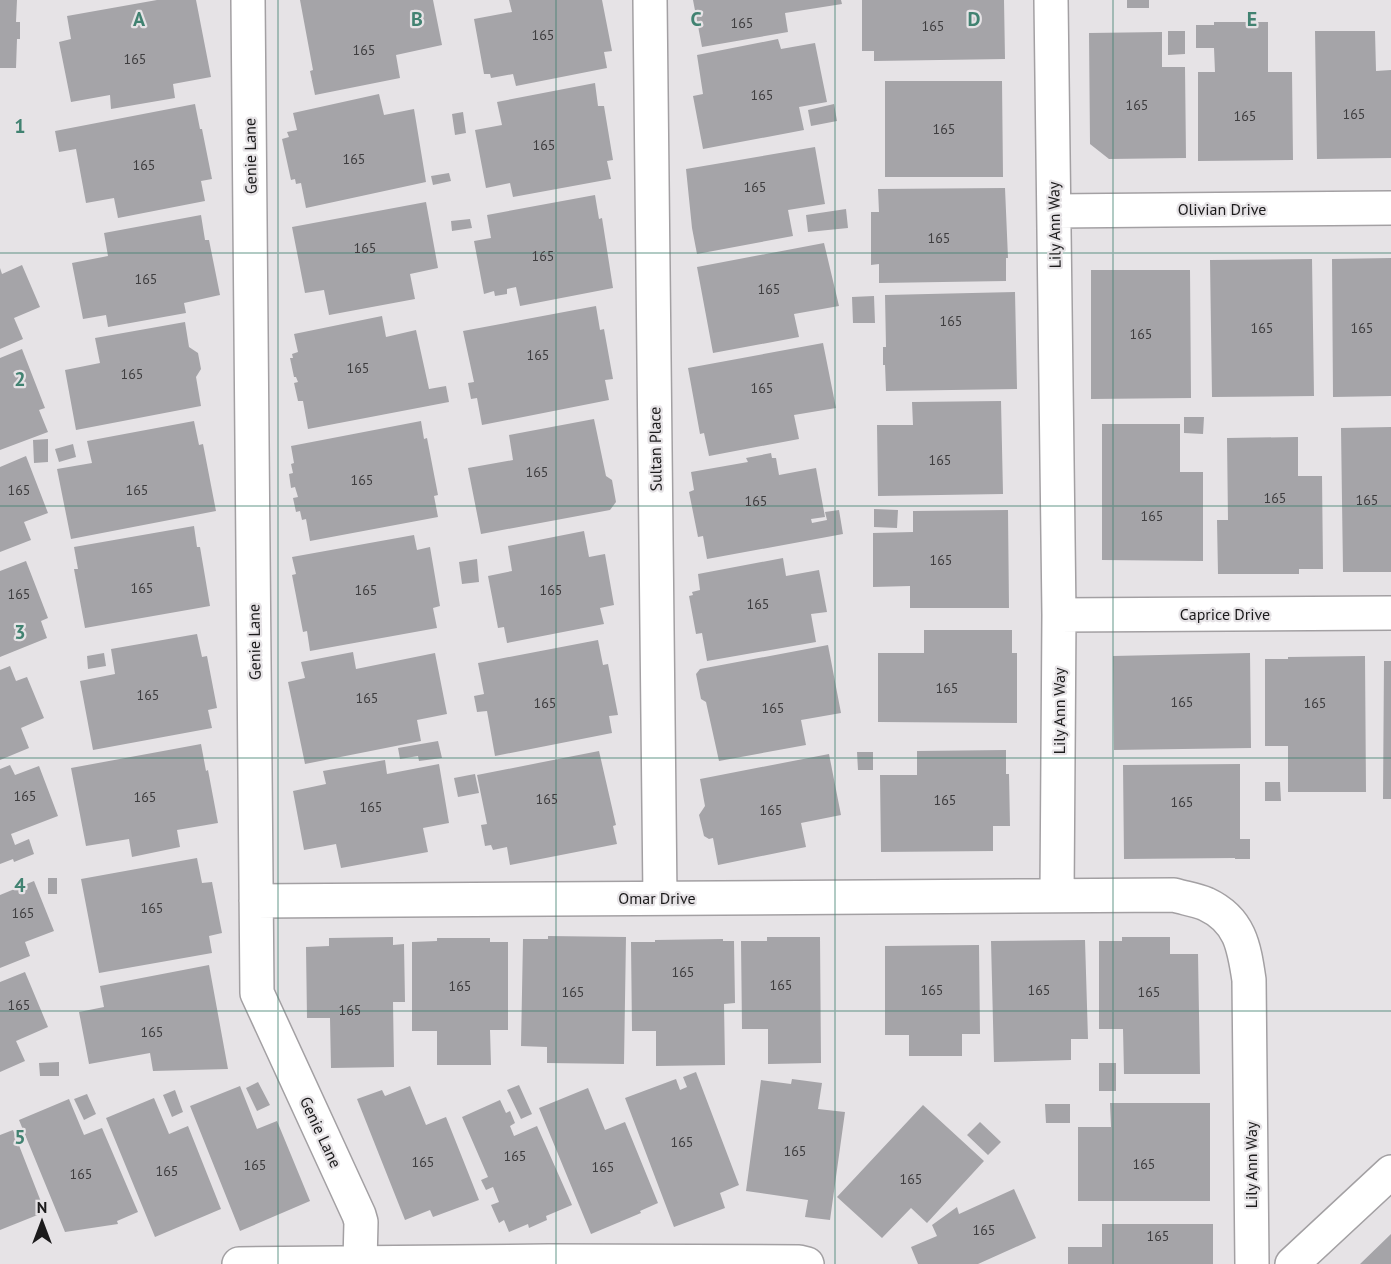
<svg xmlns="http://www.w3.org/2000/svg" width="1391" height="1264" viewBox="0 0 1391 1264" font-family="'PT Sans',sans-serif">
<rect width="100%" height="100%" fill="#e6e3e6"/>
<path fill="#a5a4a8" d="M0,0h17l-1,22h4v17h-3l-1,29h-16z
M157,0h39l15,77 -38,7 2,14 -64,11 -1,-14 -39,7 -12,-60 12,-3 -4,-23z
M300,0h133l9,45 -46,10 4,23 -85,17 -5,-24 3,-1z
M509,0h93l10,51 -8,1 3,16 -91,18 -3,-12 -22,4 -1,-4h-6l-10,-55 38,-7z
M693,0h148l1,4 -57,9 3,19 -86,15z
M862,0h142l1,59 -131,2v-10h-12z
M1127,0h22v8h-22z
M1214,22h54v50h24l1,88 -95,1v-89h17l-1,-24h-18v-23h18z
M1168,31h17v23l-17,1z
M1315,31h60l1,40 15,-1v88l-74,1z
M1162,32v35h23l1,91 -77,1 -19,-15 -1,-111z
M778,39l3,10 34,-6 12,59 -28,5 5,23 -101,19 -10,-53 10,-2 -6,-39z
M885,81h117l1,96h-118z
M595,83l3,23h6l9,54 -6,1 4,18 -98,18 -3,-14 -24,5 -11,-58 27,-5 -5,-23z
M379,94l5,21 30,-6 12,73 -120,26 -5,-25 -5,1 -1,-5 -4,1 -9,-41 7,-2 -2,-5 10,-2 -4,-17z
M195,104l5,25h2l10,50 -11,2 4,20 -87,17 -4,-20 -28,5 -10,-54 -17,3 -4,-21z
M834,104l3,17 -26,5 -3,-16z
M463,112l3,21 -11,2 -3,-21z
M815,147l10,57 -37,6 5,26 -96,18 -5,-26 -6,-59z
M449,173l2,8 -18,4 -2,-9z
M1005,188l3,70h-2v23l-127,2v-19l-8,1v-53h8l-1,-23z
M595,195l4,24 3,-1 11,70 -93,18 -4,-19 -9,2v5l-12,2 -1,-5 -10,3 -10,-53 17,-3 -4,-23z
M426,202l12,66 -28,6 5,25 -86,16 -5,-25 -19,3 -13,-66z
M846,209l2,19 -40,4 -2,-17z
M201,215l4,25h4l11,55 -36,8 2,10 -78,14 -2,-12 -23,4 -11,-56 36,-7 -4,-23z
M470,219l2,9 -20,3 -1,-10z
M824,243l15,63 -45,8 5,23 -86,16 -16,-86z
M1391,258v138l-58,1 -1,-138z
M1312,259l2,137 -102,1 -2,-137z
M22,265l18,42 -26,11 9,21 -23,10v-81l2,6z
M1091,270h99l1,128 -100,1z
M1015,292l2,97 -131,2 -1,-26h-2v-18h3l-1,-52z
M874,296l1,27h-22l-1,-26z
M596,306l4,24 4,-1 9,50 -8,1 4,20 -127,25 -5,-27 -6,1 -3,-16 6,-1 -11,-51z
M382,316l4,21 30,-7 13,59 17,-3 3,16 -141,27 -5,-28h-5l-4,-18 4,-1 -2,-5h-2l-4,-19h3l-1,-4 6,-2 -4,-18z
M185,322l4,25 9,6 3,16 -5,8 5,29 -125,24 -11,-60 35,-7 -5,-25z
M823,343l13,65 -42,7 5,24 -90,17 -5,-23 -4,1 -12,-66z
M22,349l23,59 -6,2 9,22 -48,18v-92z
M1001,401l2,93 -125,2 -1,-71h36l-1,-23z
M1184,417h20l-1,17 -19,-1z
M594,419l12,57 6,4 4,22 -6,8 -129,24 -13,-66 45,-8 -4,-25z
M194,421l5,24 4,-1 13,67 -145,28 -14,-70 35,-6 -5,-22z
M421,421l3,18 3,-1 11,57 -4,1 4,21 -128,24 -4,-22 -4,1 -2,-9 -4,1 -3,-14 5,-1 -3,-10 -4,1 -2,-14 4,-1 -2,-9 3,-1 -3,-17z
M1102,424h78v48h23v89l-101,-1z
M1391,427v145h-48l-2,-144z
M1298,437v39h24l1,93h-24v5h-81l-1,-54h11l-1,-82z
M48,439v23l-14,1 -1,-23z
M73,444l3,13 -17,5 -4,-13z
M771,453l1,5h4l3,17 37,-7 9,49 -14,2 1,4 15,-3 -2,-8 14,-2 4,24 -136,25 -4,-23 -5,1 -9,-45 5,-2 -3,-18 57,-10 -2,-4z
M26,456l22,57 -24,9 7,18 -31,12v-85z
M874,509l24,1 -1,18 -23,-1z
M1008,510l1,98h-99v-22l-37,1v-54l40,-1v-21z
M194,526l3,21h3l10,59 -125,22 -11,-59h4l-4,-22z
M584,531l5,26 16,-3 9,51 -14,3 4,16 -97,19 -3,-16 -6,1 -10,-52 24,-5 -4,-25z
M414,535l3,15 13,-3 10,59 -7,2 4,20 -127,23 -3,-20 -4,1 -11,-57 4,-1 -4,-17z
M783,558l3,18 33,-6 8,42 -16,2 5,28 -109,19 -5,-28 -6,1 -7,-38 4,-1 -1,-3 8,-2 -2,-16z
M477,559l2,23 -17,2 -3,-22z
M26,561l22,57 -7,3 6,17 -47,19v-86z
M924,630h88v23h5v70l-139,-1v-69h46z
M197,634l5,23 5,-1 10,52 -9,2 4,18 -119,22 -13,-69 35,-7 -4,-25z
M598,640l5,25 5,-1 10,51 -9,1 3,17 -117,23 -8,-45 -10,1 -3,-16 10,-2 -6,-31z
M828,645l13,68 -40,7 5,25 -87,16 -13,-59 -5,-3 -5,-25 4,-5z
M353,652l3,17 79,-16 12,61 -30,6 4,21 -116,23 -17,-82 17,-4 -4,-16z
M104,653l2,13 -18,3 -1,-13z
M1250,653l1,95 -137,2 -1,-94z
M1365,656l1,136h-78v-46h-23v-87h23v-2z
M1384,661h7v138h-8z
M10,666l6,15 11,-4 17,41 -23,10 8,20 -29,12v-90z
M438,741l4,17 -23,3 -1,-5 -18,3 -2,-11z
M201,744l5,27 2,-1 10,53 -41,7 3,17 -48,10 -3,-18 -43,7 -15,-78z
M1006,750v24h3l1,52h-17v25l-112,1 -1,-77h37v-24z
M599,751l17,74 -3,1 4,18 -107,21 -3,-18 -14,3 -2,-5 -6,1 -4,-21 6,-1 -10,-49z
M857,752h16v18h-15z
M829,754l12,61 -40,8 5,24 -88,18 -5,-27 -4,1 -5,-3 -5,-21 6,-9 -5,-27z
M385,760l2,14 52,-10 10,59 -26,5 5,24 -87,16 -5,-24 -32,6 -11,-59 33,-7 -3,-13z
M1240,764v75h10v20h-15v-1l-111,1 -1,-94z
M10,765l5,10 24,-9 19,50 -47,18 4,11 14,-6 5,15 -20,8 -1,-3 -13,5v-95z
M475,774l4,19 -21,4 -4,-19z
M1265,782h15l1,19h-16z
M197,858l5,25 10,-1 10,51 -13,3 3,17 -113,20 -18,-94z
M48,878h9v16h-9z
M34,881l20,50 -29,11 5,14 -30,12v-73z
M548,936l78,1 -2,127 -77,-1v-16l-26,-1 2,-107h25z
M393,937v8l11,-1 1,58h-12l1,65 -63,1 -1,-50h-23l-1,-71 23,-1v-8z
M767,937h53l1,126 -53,1v-35h-26l-1,-88h26z
M1122,937h48v17h28l2,120h-76l-1,-45h-24v-88h23z
M437,938h53v4h18v88h-18l1,35h-54v-34h-25v-89l25,-1z
M723,939v2h11l1,62 -11,1 1,61 -69,1v-35h-24l-1,-89h24v-2z
M1085,940l3,99h-17v21l-77,2 -3,-121z
M979,945l1,89h-18v22h-53v-21h-24v-89z
M209,965l19,104 -75,2 -3,-18 -61,11 -10,-52 25,-5 -4,-21z
M25,972l23,55 -32,14 9,20 -25,11v-90z
M59,1062v14h-19l-1,-13z
M1099,1063h17v28h-17z
M696,1072l43,113 -19,8 5,15 -51,19 -49,-129 51,-19 4,11 7,-3 -4,-10z
M792,1079l30,4 -4,26 27,3 -15,108 -25,-3 3,-17 -62,-9 15,-111 30,4z
M258,1082l12,23 -13,6 -11,-23z
M519,1085l13,29 -11,5 -14,-29z
M240,1086l17,43 20,-8 33,80 -70,30 -50,-125z
M410,1086l16,39 20,-8 33,83 -46,17 -3,-7 -25,10 -48,-121 25,-9 3,6z
M588,1088l17,42 20,-8 33,81 -18,8 1,2 -50,21 -52,-126z
M175,1090l8,22 -11,5 -9,-22z
M87,1094l9,20 -12,6 -10,-21z
M154,1098l15,36 19,-8 33,83 -66,28 -49,-119z
M69,1099l15,36 18,-7 36,84 -21,9 1,3 -53,8 -46,-112z
M500,1100l6,13 4,-2 5,12 -5,3 4,10 23,-10 35,79 -26,11 1,4 -18,8 -1,-4 -19,8 -5,-12 -5,3 -8,-18 8,-3 -6,-15 -7,3 -5,-10 7,-3 -26,-60z
M1110,1103h100v98h-132v-74h33z
M1045,1104h25v19h-24z
M923,1105l61,56 -57,62 -16,-15 -29,30 -45,-41z
M980,1122l21,20 -13,13 -21,-20z
M13,1130l32,82 -45,18v-95z
M1014,1189l22,49 -58,26h-60l-7,-17 26,-11 -5,-11 25,-18 2,7z
M1102,1224h111v40h-145v-17h34z
M1391,1234v30h-31z"/>
<g fill="none" stroke-linecap="round" stroke-linejoin="round">
<defs>
<path id="minor" d="M248,0l9,993 102,222 2,7 -1,40
M650,0l10,898
M1051,0l8,615 -2,280
M1054,211l337,-3
M1059,615l332,-2
M256,901l918,-6c10,3 22,5 32,9 34,16 38,42 43,76l3,284
M239,1264l310,-3 250,1 8,2
M1292,1264l99,-92"/>
</defs>
<use href="#minor" stroke="#a3a0a3" stroke-width="36"/>
<use href="#minor" stroke="#fff" stroke-width="33"/>
</g>
<path fill="none" stroke="#418271" stroke-width="1.5" stroke-opacity="0.55" d="M278,0v1264M556,0v1264M835,0v1264M1113,0v1264M0,253h1391M0,506h1391M0,758h1391M0,1011h1391"/>
<g text-anchor="middle" stroke-width="4.5" stroke-linejoin="round" paint-order="stroke">
<g font-size="14" fill="#3e3d3f">
<text x="742" y="28">165</text>
<text x="933" y="31">165</text>
<text x="543" y="40">165</text>
<text x="364" y="55">165</text>
<text x="135" y="64">165</text>
<text x="762" y="100">165</text>
<text x="1137" y="110">165</text>
<text x="1354" y="119">165</text>
<text x="1245" y="121">165</text>
<text x="944" y="134">165</text>
<text x="544" y="150">165</text>
<text x="354" y="164">165</text>
<text x="144" y="170">165</text>
<text x="755" y="192">165</text>
<text x="939" y="243">165</text>
<text x="365" y="253">165</text>
<text x="543" y="261">165</text>
<text x="146" y="284">165</text>
<text x="769" y="294">165</text>
<text x="951" y="326">165</text>
<text x="1262" y="333">165</text>
<text x="1362" y="333">165</text>
<text x="1141" y="339">165</text>
<text x="538" y="360">165</text>
<text x="358" y="373">165</text>
<text x="132" y="379">165</text>
<text x="762" y="393">165</text>
<text x="940" y="465">165</text>
<text x="537" y="477">165</text>
<text x="362" y="485">165</text>
<text x="19" y="495">165</text>
<text x="137" y="495">165</text>
<text x="1275" y="503">165</text>
<text x="1367" y="505">165</text>
<text x="756" y="506">165</text>
<text x="1152" y="521">165</text>
<text x="941" y="565">165</text>
<text x="142" y="593">165</text>
<text x="366" y="595">165</text>
<text x="551" y="595">165</text>
<text x="19" y="599">165</text>
<text x="758" y="609">165</text>
<text x="947" y="693">165</text>
<text x="148" y="700">165</text>
<text x="367" y="703">165</text>
<text x="1182" y="707">165</text>
<text x="545" y="708">165</text>
<text x="1315" y="708">165</text>
<text x="773" y="713">165</text>
<text x="25" y="801">165</text>
<text x="145" y="802">165</text>
<text x="547" y="804">165</text>
<text x="945" y="805">165</text>
<text x="1182" y="807">165</text>
<text x="371" y="812">165</text>
<text x="771" y="815">165</text>
<text x="152" y="913">165</text>
<text x="23" y="918">165</text>
<text x="683" y="977">165</text>
<text x="781" y="990">165</text>
<text x="460" y="991">165</text>
<text x="932" y="995">165</text>
<text x="1039" y="995">165</text>
<text x="573" y="997">165</text>
<text x="1149" y="997">165</text>
<text x="19" y="1010">165</text>
<text x="350" y="1015">165</text>
<text x="152" y="1037">165</text>
<text x="682" y="1147">165</text>
<text x="795" y="1156">165</text>
<text x="515" y="1161">165</text>
<text x="423" y="1167">165</text>
<text x="1144" y="1169">165</text>
<text x="255" y="1170">165</text>
<text x="603" y="1172">165</text>
<text x="167" y="1176">165</text>
<text x="81" y="1179">165</text>
<text x="911" y="1184">165</text>
<text x="984" y="1235">165</text>
<text x="1158" y="1241">165</text>
</g>
<g font-size="16" fill="#1c1b1c" stroke="#e6e3e6">
<text transform="translate(250 156) rotate(-91)" y="6">Genie Lane</text>
<text x="1222" y="215">Olivian Drive</text>
<text transform="translate(1054 225) rotate(-91)" y="6">Lily Ann Way</text>
<text transform="translate(655 449) rotate(-91)" y="6">Sultan Place</text>
<text x="1225" y="620">Caprice Drive</text>
<text transform="translate(254 642) rotate(-91)" y="6">Genie Lane</text>
<text transform="translate(1059 711) rotate(-90)" y="6">Lily Ann Way</text>
<text x="657" y="904">Omar Drive</text>
<text transform="translate(321 1132) rotate(65)" y="6">Genie Lane</text>
<text transform="translate(1251 1165) rotate(-90)" y="6">Lily Ann Way</text>
</g>
</g>
<g font-size="20" text-anchor="middle" font-weight="bold" fill="#418271" stroke="#e6e3e6" stroke-width="4.5" stroke-linejoin="round" paint-order="stroke">
<text x="139" y="26">A</text>
<text x="417" y="26">B</text>
<text x="696" y="26">C</text>
<text x="974" y="26">D</text>
<text x="1252" y="26">E</text>
<text x="20" y="133">1</text>
<text x="20" y="386">2</text>
<text x="20" y="639">3</text>
<text x="20" y="892">4</text>
<text x="20" y="1144">5</text>
</g>
<g transform="translate(42 1222)" stroke="#e6e3e6" stroke-width="4.5" paint-order="stroke">
<path d="M0-4.5L10 22L0 15L-10 22Z" fill="#1c1b1c"/>
<text y="-9" font-size="16" font-weight="bold" text-anchor="middle" fill="#1c1b1c">N</text>
</g>
</svg>
